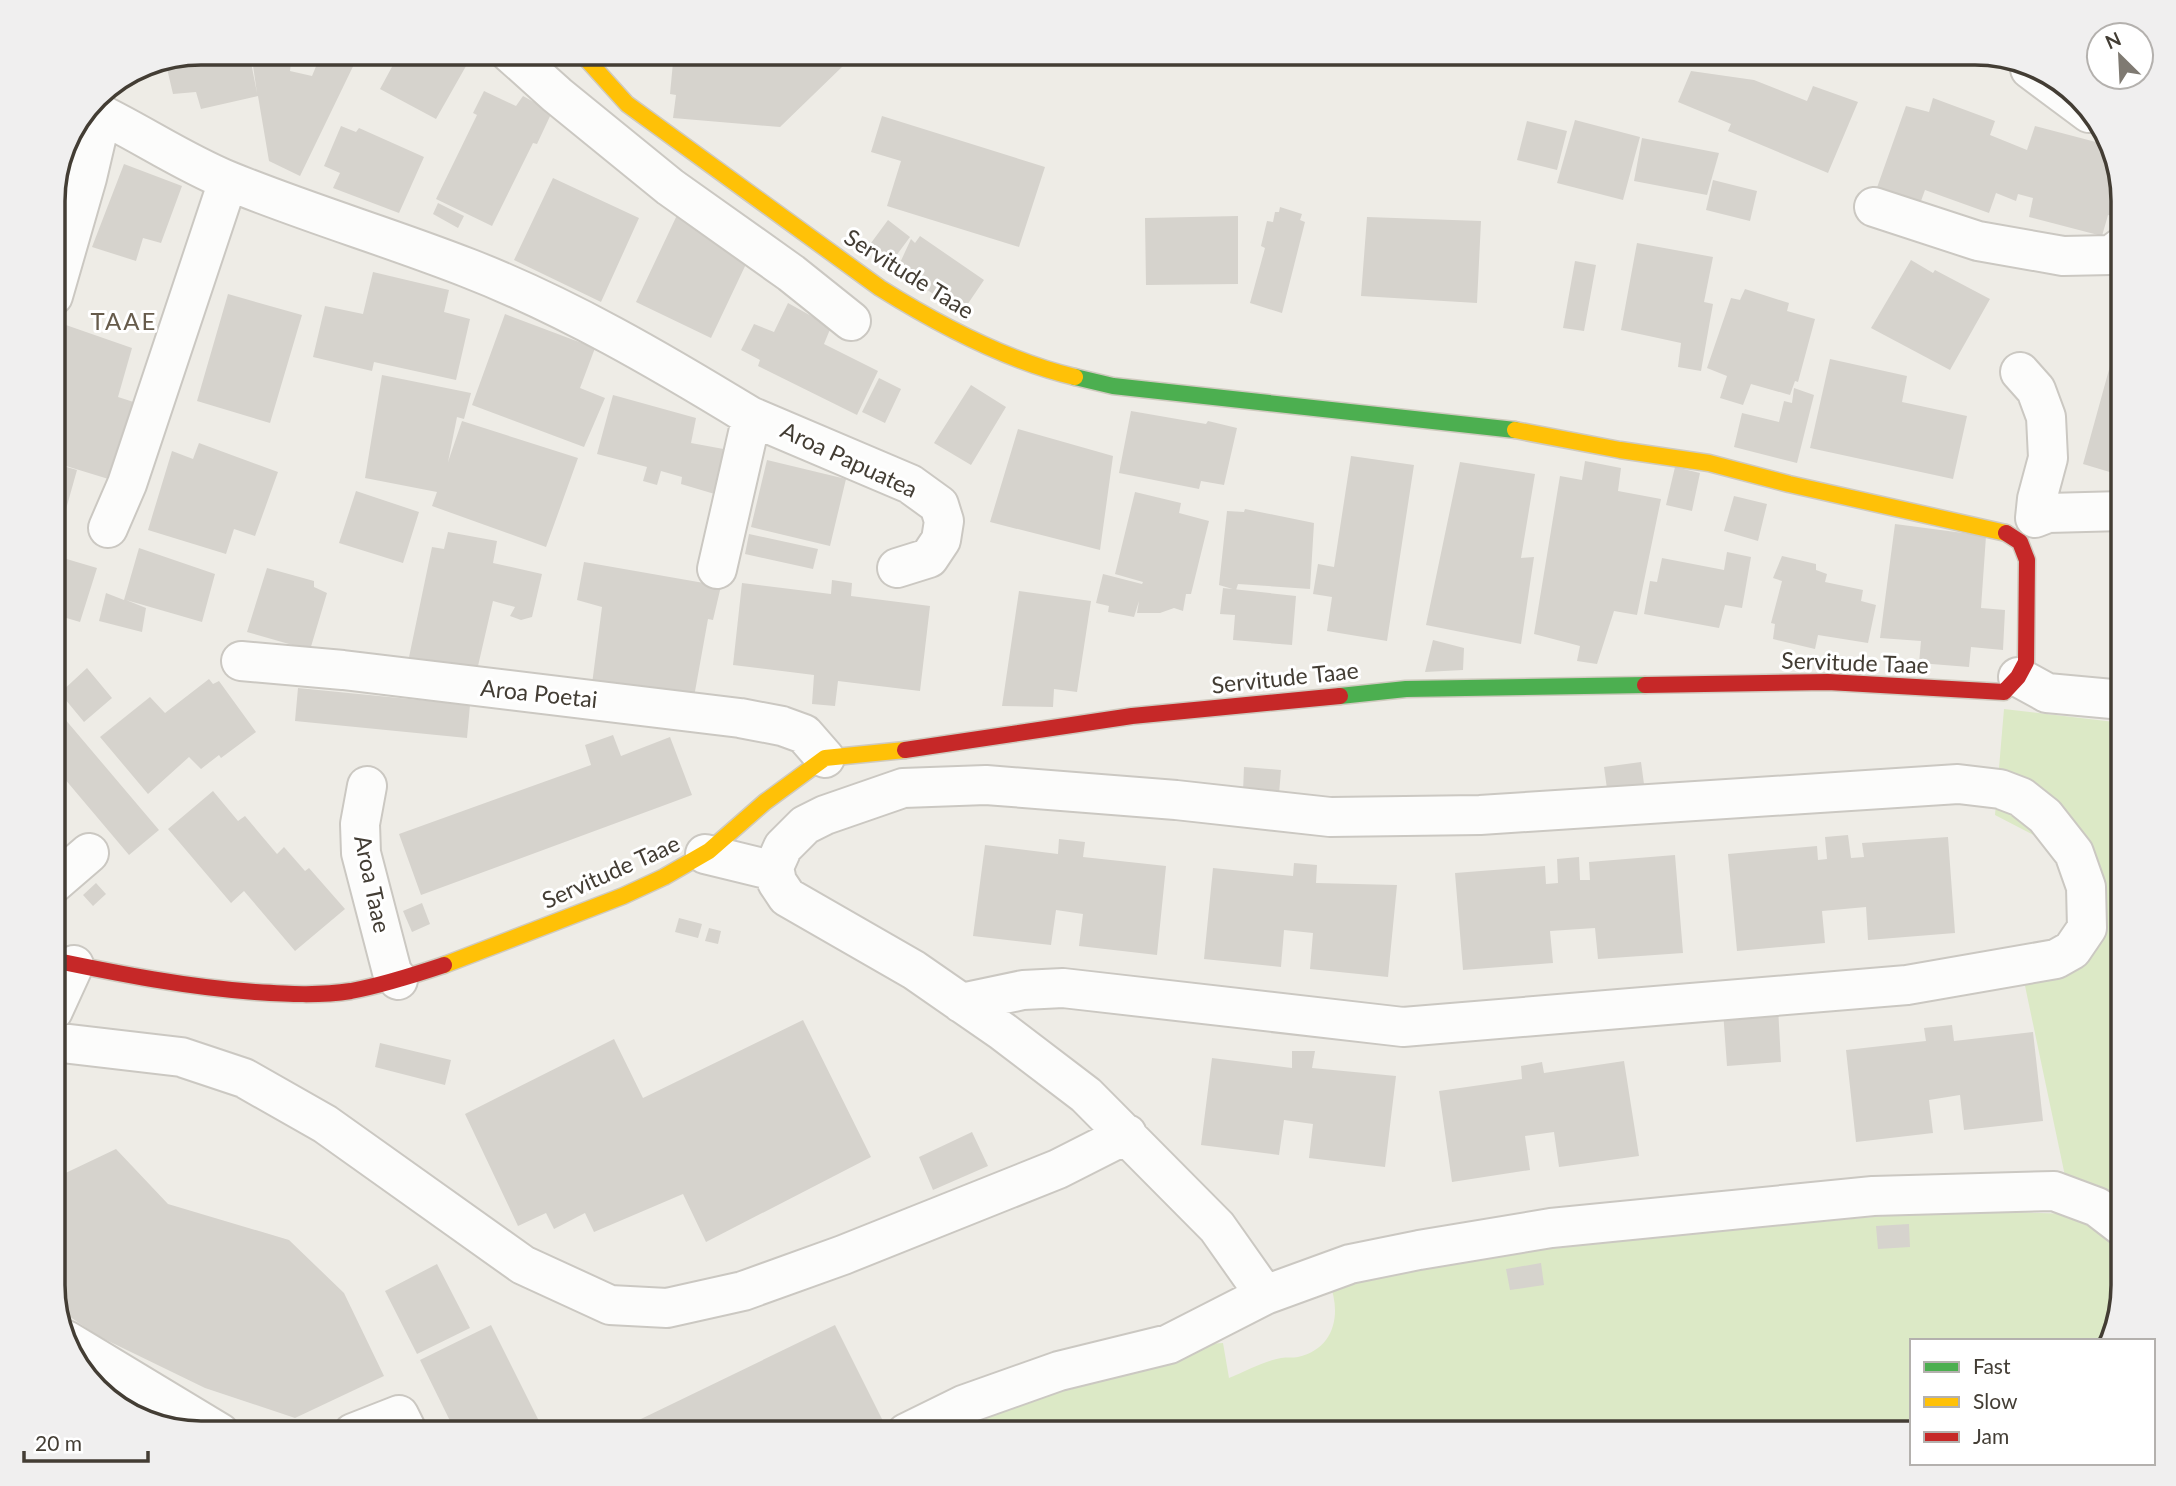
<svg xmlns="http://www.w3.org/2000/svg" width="2176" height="1486" viewBox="0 0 2176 1486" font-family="Lato,sans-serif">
<rect width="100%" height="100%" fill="#eeece6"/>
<path fill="#dce9c6" d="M2004,709l119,14v493l-49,-2 49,32v40l-16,55h-195v92h-968l196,-85 83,-5 6,35c17,-7 35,-17 52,-20 6,-1 12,0 17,-1 37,-8 44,-44 31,-75l66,-21 554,-51 124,4 -49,-233 64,-35 -14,-90 -79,-41z"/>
<path fill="#d6d3cd" d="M200,52h49l8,41 -6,-41 41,1 -2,18 22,5 10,-24h38l-60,124 -31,-15 -11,-65 -57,13 -5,-17 -23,2 -8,-34z
M400,52h74l-38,67 -56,-30z
M674,52h90l-1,9h9v-4l19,2 1,-7h51v14l-63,61 -107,-9 3,-23 -6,-1z
M1691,71l63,9 53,21 6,-15 45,16 -30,71 -100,-42 3,-7 -53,-22z
M484,91l32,15 7,-10 29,16 -15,32 -4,-1 -41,83 -56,-27 41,-84 -4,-2z
M1933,98l62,23 -5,14 37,15 8,-24 76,20 12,54v19l-15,-4 -6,21 -73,-19 4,-19 -15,-4 -2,7 -20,-8 -7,20 -64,-23 -8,22 -43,-16 32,-90 23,6z
M882,116l163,51 -26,80 -132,-41 14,-45 -30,-9z
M1575,120l65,17 -17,63 -66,-17z
M1527,121l40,10 -10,39 -40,-10z
M341,126l15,6 3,-4 65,29 -25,56 -66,-25 7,-15 -16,-7z
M1642,138l77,15 -12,42 -73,-14z
M124,164l58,22 -21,57 -18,-5 -7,23 -44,-14z
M553,178l86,40 -38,84 -87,-42z
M1713,180l44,11 -7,30 -44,-11z
M438,203l26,13 -6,12 -25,-14z
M1280,207l22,7 -2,6 5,2 -23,91 -32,-10 15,-55 -4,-2 6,-25 6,1 2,-10h4z
M678,213l69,49 -36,76 -75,-36z
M1238,216v68l-92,1 -1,-67z
M1367,217l114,4 -4,82 -116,-7z
M888,220l22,17 -17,23 -22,-17z
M920,236l64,44 -21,31 -16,-11 -2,2 -22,-15 2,-4 -26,-18 12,-26 4,4z
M1637,243l76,14 -9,45 9,2 -12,67 -23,-4 3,-24 -60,-13z
M1911,260l22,13 2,-3 55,29 -40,71 -79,-42z
M1575,261l21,4 -12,66 -21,-3z
M373,272l76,18 -5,22 26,7 -14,61 -82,-18 -2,9 -59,-14 12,-51 38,8z
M1745,289l44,14 -2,8 28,8 -17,63 -3,-1 -5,14 -39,-11 -8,21 -23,-7 7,-22 -20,-8 24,-70 9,2z
M228,294l74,21 -32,108 -73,-22z
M788,303l43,24 -7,17 54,27 -21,44 -99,-49 2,-6 -19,-10 13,-26 20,8z
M505,314l90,34 -15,40 25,10 -21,49 -112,-42z
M63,324l69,24 -14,49 25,8 -28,76 -62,-19v-113z
M1830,359l77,17 -5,26 65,14 -14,63 -143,-31z
M2110,366l13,4v106l-40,-12z
M382,375l89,18 -7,26 -7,-2 -9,45 14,-41 116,37 -32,89 -114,-41 5,-14 -72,-14z
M879,378l22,11 -16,34 -23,-11z
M971,385l35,22 -35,58 -37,-22z
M1794,388l20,7 -17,68 -63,-16 8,-34 37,9 5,-21 8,2z
M613,395l83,23 -5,25 38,7 -11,45 -37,-11 1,-7 -21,-6 -4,14 -14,-4 4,-14 -50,-13z
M1131,411l75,13 2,-3 29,7 -13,57 -23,-4 -2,8 -80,-16z
M1018,429l95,27 -13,94 -110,-28z
M199,443l79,29 -23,64 -21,-7 -8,25 -78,-24 24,-79 21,8z
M1351,456l63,9 -27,176 -60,-10 5,-34 -19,-3 5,-30 16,3z
M767,460l79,19 -16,67 -79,-19z
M1585,461l36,7 -3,23 43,8 -24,116 -23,-4 -17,53 -20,-3 3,-15 -46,-12 26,-158 22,4z
M1460,462l75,12 -14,84 13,-1 -13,87 -95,-19z
M53,463l24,7 -23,82h-1z
M1675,467l25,6 -8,38 -26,-6z
M356,491l63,21 -16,51 -64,-20z
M1135,492l46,11 -2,10 30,8 -18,73h-5l-3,17 -9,-3 -14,5h-23l2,-12 -5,16 -26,-5 1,-6 -13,-3 7,-29 39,10 1,-2 -28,-8z
M1734,496l33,8 -9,37 -34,-10z
M1245,509l69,14 -4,66 -72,-5 -2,6 -17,-5 8,-74 17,1z
M1895,524l91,12 -5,72 24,2 -2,40 -32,-3 -2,20 -50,-4 2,-22 -41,-3z
M448,532l49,9 -4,22 49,11 -10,43 -11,3 -11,-4 5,-9 -22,-6 -15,65 -70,-4 24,-115 12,2z
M749,534l69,15 -5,20 -68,-15z
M139,548l76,26 -13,48 -76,-22 20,8 -4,24 -43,-11 7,-28 18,7z
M1727,552l24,5 -9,51 -17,-3 -6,23 -75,-14 6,-33 7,1 5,-24 62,12z
M53,555l44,13 -17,54 -27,-8z
M1782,556l34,8v6l11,4 -2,8 38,8 -2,11 15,4 -8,38 -50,-8 -3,14 -42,-10 2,-15 -4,-1 11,-42 -9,-3z
M584,562l137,24 -8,34 -5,-1 -14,78 -102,-13 10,-77 -25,-7z
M267,568l47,13v6l13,6 -17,57 -63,-18z
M832,580l20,3 -1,13 79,10 -10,85 -82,-10 -3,25 -23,-2 2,-29 -81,-10 9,-82 89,11z
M1223,588l73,8 -4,49 -59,-5 2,-25 -15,-1z
M1019,591l72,10 -14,91 -23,-3 -1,18 -51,-1z
M1433,640l31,8 -1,22 -38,2z
M87,668l25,30 -28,24 -24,-29z
M209,679l4,5 6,-3 37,51 -35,26 -2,-3 -18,14 -12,-12 -41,37 -48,-57 50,-40 15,16z
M298,688l172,17 -3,33 -172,-17z
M53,705l106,125 -30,25 -76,-90z
M613,735l8,21 49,-19 22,58 -271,100 -22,-61 192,-69 -6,-20z
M1641,762l3,22 -37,5 -3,-22z
M1244,767l37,3 -2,24 -36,-2z
M213,791l25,30 7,-5 32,38 7,-7 21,24 4,-3 36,41 -50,42 -51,-60 -13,12 -63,-74z
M1848,835l3,23 13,-1 -2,-14 86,-6 7,96 -87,7 -2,-33 -44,4 3,32 -88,8 -9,-97 89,-8 1,14 9,-1 -2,-22z
M1059,839l26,3 -2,15 83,9 -9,89 -78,-9 4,-32 -27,-4 -5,35 -78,-9 12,-91 73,9z
M1675,855l8,98 -85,6 -3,-31 -45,3 3,32 -90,7 -8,-97 90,-7 1,18 12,-1 -1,-24 22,-2 1,23h10l-1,-18z
M1294,863l23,2 -1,18 81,2 -9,92 -78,-8 3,-36 -29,-3 -3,37 -77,-8 9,-91 80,8z
M96,883l10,11 -13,12 -10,-11z
M422,903l8,21 -18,8 -9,-21z
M679,918l23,6 -4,14 -23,-6z
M709,928l12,3 -3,13 -13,-3z
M1778,1007l3,55 -54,4 -4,-55z
M803,1020l68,137 -165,85 -23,-48 -89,38 -9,-19 -31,16 -8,-16 -28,13 -53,-112 149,-75 29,59z
M1952,1025l2,16 79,-9 10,89 -79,9 -4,-35 -31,5 4,33 -77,9 -10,-92 80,-9 -2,-13z
M380,1043l71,17 -6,25 -70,-18z
M1292,1051h23l-3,17 84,8 -11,91 -76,-9 4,-34 -29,-4 -5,35 -78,-10 11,-87 80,10z
M1624,1061l15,95 -80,11 -5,-35 -29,4 5,34 -78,12 -13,-91 83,-12 -1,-13 21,-4 2,11z
M972,1132l16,34 -55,24 -14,-33z
M116,1149l52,55 121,36 55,53 40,83 -89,42 -90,-30 -107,-52 -41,-28 -4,-13v-116z
M1909,1224l1,23 -32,2 -2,-23z
M1541,1263l3,22 -34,5 -4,-21z
M437,1264l33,64 -53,26 -32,-63z
M491,1325l54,108h-89l-36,-73z
M835,1325l49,98 -22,10h-250z"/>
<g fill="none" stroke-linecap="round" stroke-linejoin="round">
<defs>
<path id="street" d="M509,52l48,43 113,92 121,86 60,48
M2030,69l59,44
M88,108c48,22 92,53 141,73 78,32 160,56 239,87 98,38 192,93 282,148l1,4 -34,149
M1874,207l104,34 85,15 48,-1 12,-9
M53,296l34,-118 15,-64
M2020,372l16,18 10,27 2,41 -11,41 -2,19 13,-5 75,-2
M750,416l160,68 29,21 5,16 -3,19 -12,18 -32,10
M108,528l19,-44 101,-303
M241,661l102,9 397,48 42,8 22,8 21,24
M2018,677l29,16 76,7
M367,786l-7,38 1,29 31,119 6,8
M705,854l70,17
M53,884l36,-31
M961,1003l62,-13 40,-2 340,39 504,-42 149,-26 16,-9 15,-22 -1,-41 -12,-34 -29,-37 -24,-19 -21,-8 -42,-5 -478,31 -150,2 -154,-17 -190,-15 -83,3 -78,27 -20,10 -22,22 -9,20 3,15 10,15 127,73 88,61 84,64 131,132 48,68
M53,1011l21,-46
M53,1042l128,15 63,21 81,46 198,141 87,40 57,3 76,-17 100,-36 215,-86 69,-35
M66,1340l154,93
M353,1433l46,-18 9,18
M906,1433l57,-28 96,-34 110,-27 96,-49 85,-31 69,-14 132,-22 322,-32 181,-5 43,16 26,20"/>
<path id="fast" d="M1075,377l38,9 402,44
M1340,696l66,-7 239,-4"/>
<path id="slow" d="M580,52l47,52 253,184c59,37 127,73 195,89
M1515,430l105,20 89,13 80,21 217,49
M444,965l179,-69 41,-19 45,-26 56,-49 60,-44 80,-8"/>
<path id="jam" d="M1645,685l183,-3 176,10 14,-15 8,-15 1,-102 -7,-18 -14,-9
M905,750l227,-34 208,-20
M53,960c67,14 134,27 202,32 32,2 64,4 96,-1 32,-6 63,-16 93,-26"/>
</defs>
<use href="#street" stroke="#cbc8c2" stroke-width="42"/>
<use href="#fast" stroke="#cfcabf" stroke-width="19"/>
<use href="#slow" stroke="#cfcabf" stroke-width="19"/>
<use href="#jam" stroke="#cfcabf" stroke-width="19"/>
<use href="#street" stroke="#fcfcfb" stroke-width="38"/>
<use href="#fast" stroke="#4caf50" stroke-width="16"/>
<use href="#slow" stroke="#ffc107" stroke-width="16"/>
<use href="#jam" stroke="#c62828" stroke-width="16"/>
</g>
<g text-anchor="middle" stroke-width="6" stroke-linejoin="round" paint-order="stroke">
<g font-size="23" fill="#433d34" stroke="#fff">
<text transform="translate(909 274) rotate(32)" y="8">Servitude Taae</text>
<text transform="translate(849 460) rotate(25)" y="8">Aroa Papuatea</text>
<text transform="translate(1855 663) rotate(2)" y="8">Servitude Taae</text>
<text transform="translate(1285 678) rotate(-6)" y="8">Servitude Taae</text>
<text transform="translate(539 694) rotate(6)" y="8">Aroa Poetai</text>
<text transform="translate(611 872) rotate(-24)" y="8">Servitude Taae</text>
<text transform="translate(372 884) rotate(78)" y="8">Aroa Taae</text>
</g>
<g font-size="24" letter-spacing="2" fill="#665b4b" stroke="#fff">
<text x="124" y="330">TAAE</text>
</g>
</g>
<path d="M0 0H2176V1486H0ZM201 65H1975A136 136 0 0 1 2111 201V1285A136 136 0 0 1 1975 1421H201A136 136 0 0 1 65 1285V201A136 136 0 0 1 201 65Z" fill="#f0efef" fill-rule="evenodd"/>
<path fill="none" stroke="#433d34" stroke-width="3.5" d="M201 65H1975A136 136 0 0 1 2111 201V1285A136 136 0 0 1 1975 1421H201A136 136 0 0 1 65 1285V201A136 136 0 0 1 201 65Z"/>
<rect x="1910" y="1339" width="245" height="126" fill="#ffffff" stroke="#b4b1ae" stroke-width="2"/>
<rect x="1924" y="1362" width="35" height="10" fill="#4caf50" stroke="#b4b1ae" stroke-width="2"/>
<text x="1973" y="1374" font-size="21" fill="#433d34">Fast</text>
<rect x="1924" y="1397" width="35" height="10" fill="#ffc107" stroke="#b4b1ae" stroke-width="2"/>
<text x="1973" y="1409" font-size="21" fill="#433d34">Slow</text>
<rect x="1924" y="1432" width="35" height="10" fill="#c62828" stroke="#b4b1ae" stroke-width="2"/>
<text x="1973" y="1444" font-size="21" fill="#433d34">Jam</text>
<g transform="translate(2120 56) rotate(336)"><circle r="33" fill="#ffffff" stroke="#b4b1ae" stroke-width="2"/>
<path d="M0-5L12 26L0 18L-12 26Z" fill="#7f7a72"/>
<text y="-10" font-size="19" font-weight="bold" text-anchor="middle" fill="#433d34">N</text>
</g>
<path d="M24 1451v10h124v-10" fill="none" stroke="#433d34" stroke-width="3.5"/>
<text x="35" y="1451" font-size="21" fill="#433d34" stroke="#ffffff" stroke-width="5" paint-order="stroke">20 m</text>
</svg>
